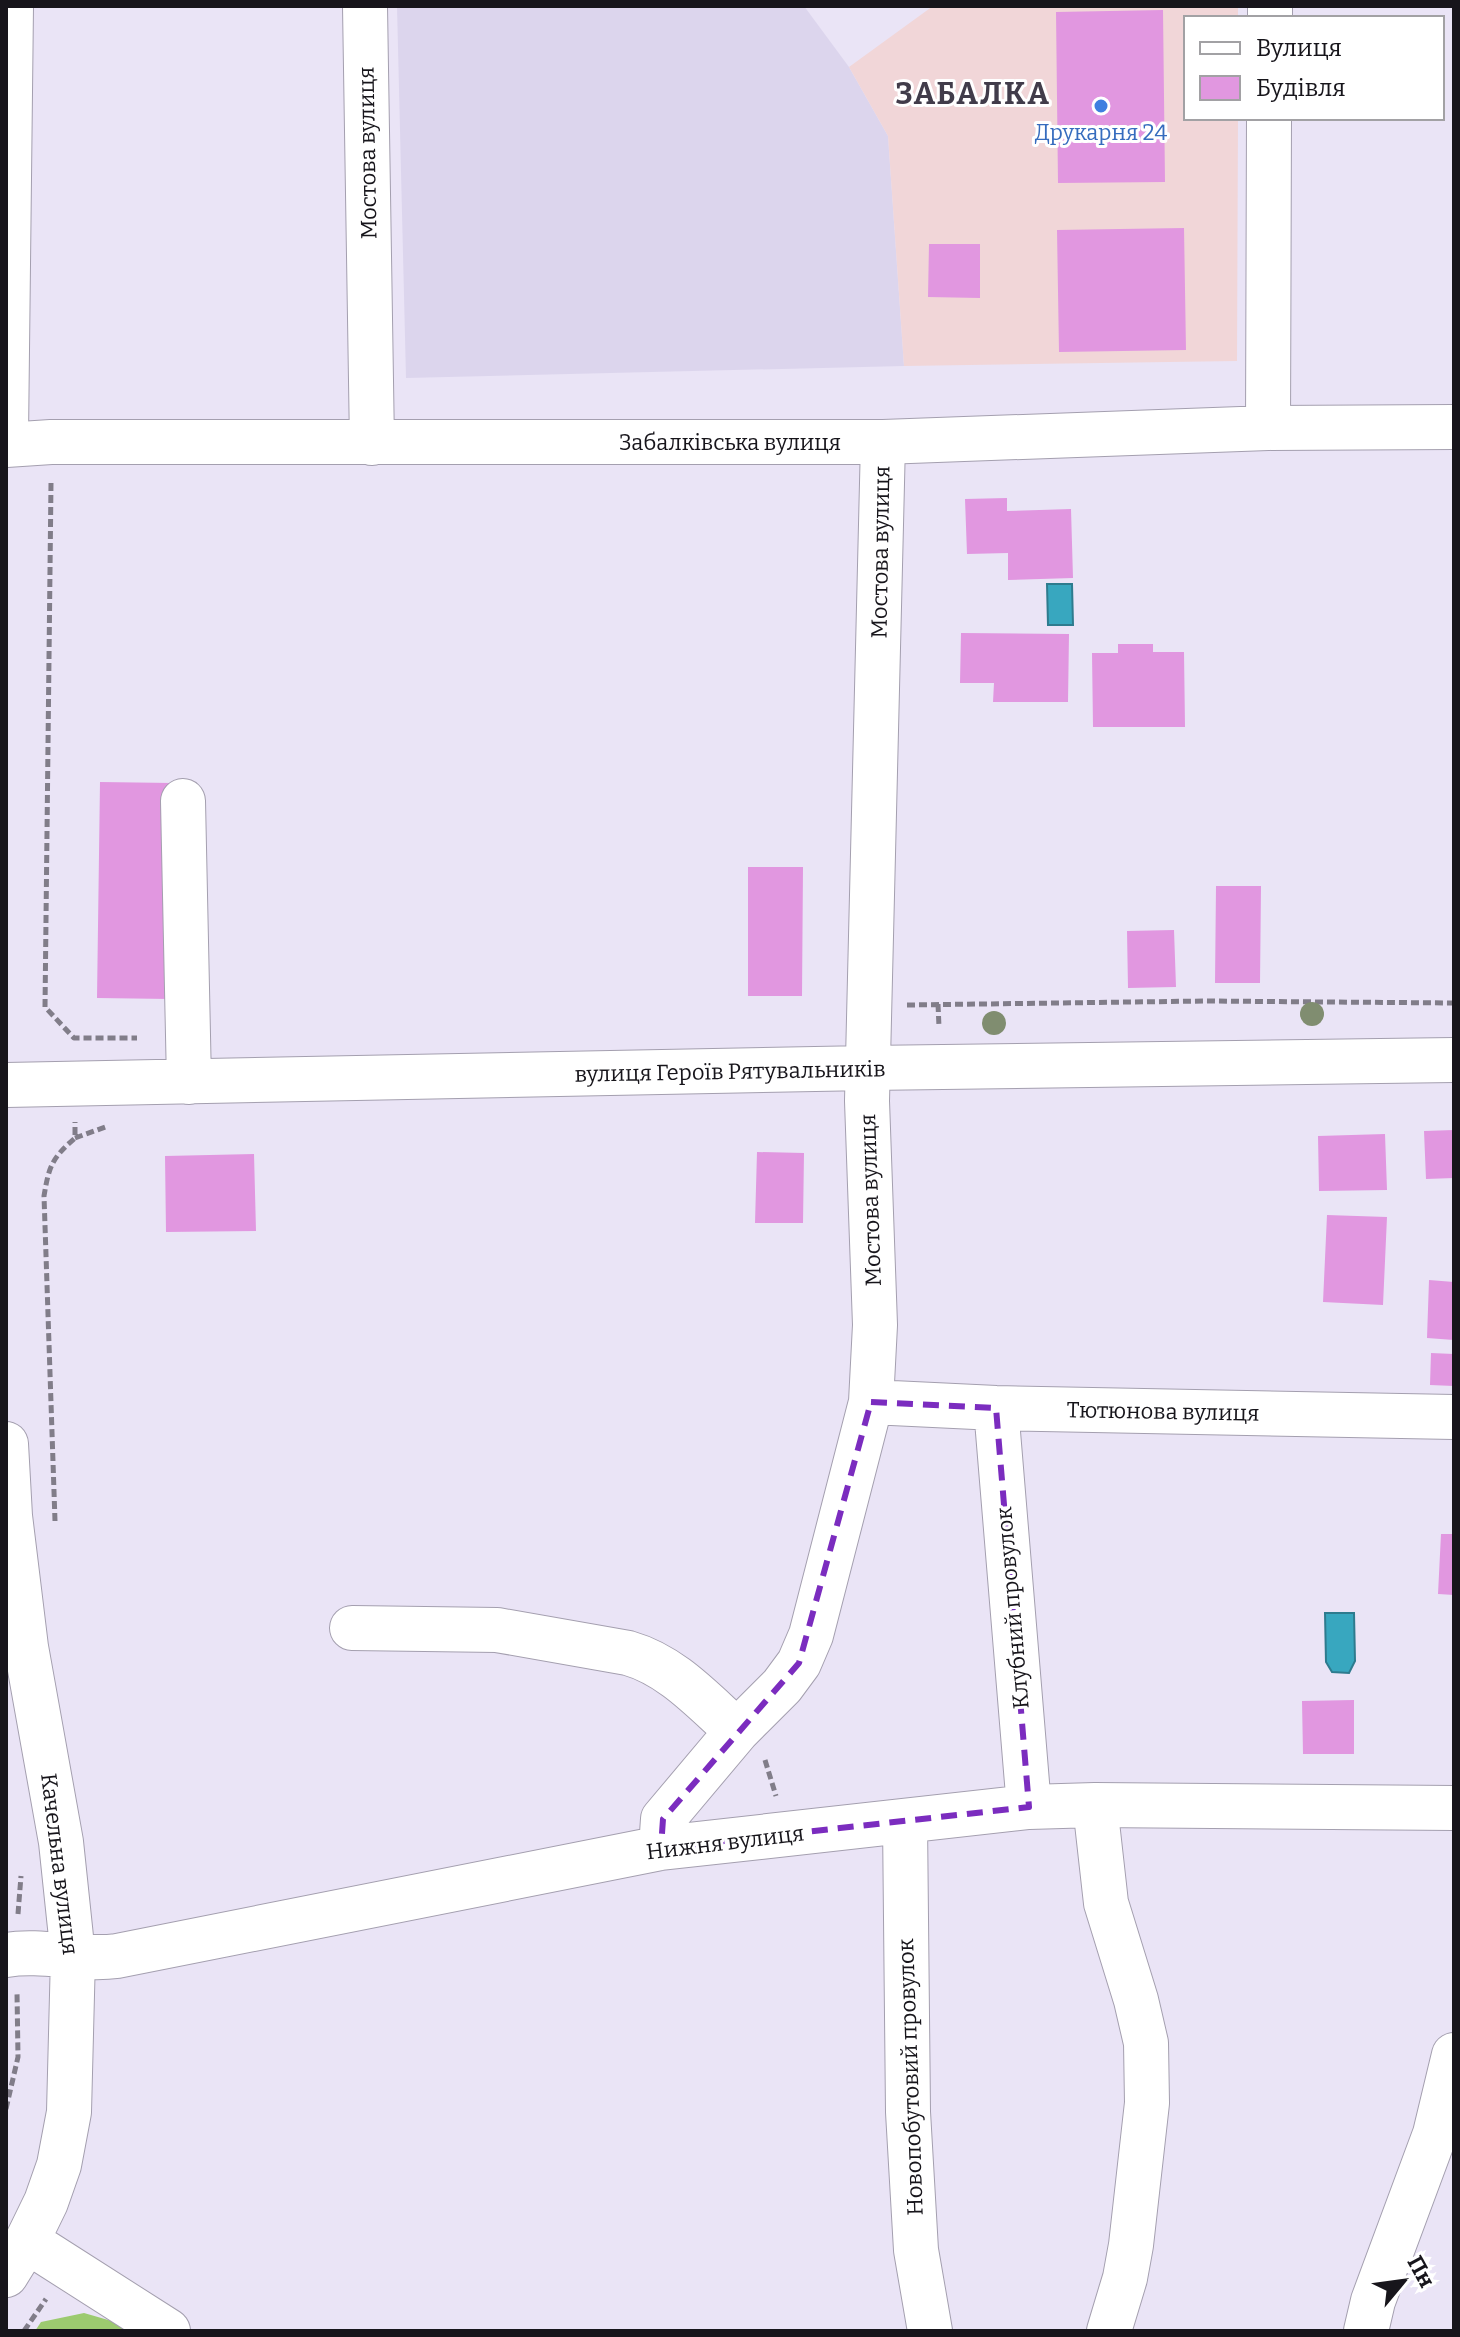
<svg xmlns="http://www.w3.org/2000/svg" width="1460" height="2337" viewBox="0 0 1460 2337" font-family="Bitter,serif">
<rect width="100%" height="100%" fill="#eae4f6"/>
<path fill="#dcd5ed" d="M397,6h407l45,61 39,69 16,230 -498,12z"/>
<path fill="#f1d6d8" d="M933,6h305v12h-52v100h52l-1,243 -333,5 -16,-230 -39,-69z"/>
<path fill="#9cca6f" d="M84,2313l38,11 11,7h-98l6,-9z"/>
<path fill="#38a7bf" stroke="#2e7b8e" stroke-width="2" d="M1047,584h25l1,41h-25z
M1325,1613h29l1,48 -6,12 -17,-1 -6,-10z"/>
<path fill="#e197e0" d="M1163,10l2,172 -107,1 -2,-171z
M1184,228l2,122 -127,2 -2,-122z
M929,244h51v54l-52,-1z
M1007,498v13l64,-2 2,69 -65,2v-27l-41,1 -2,-55z
M961,633l108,1 -1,68h-75l1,-19h-34z
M1118,644h35v8h31l1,75h-92l-1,-74h26z
M100,782l73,1 -3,216 -73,-1z
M748,867h55l-1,129h-54z
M1216,886h45l-1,97h-45z
M1174,930l2,57 -48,1 -1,-57z
M1454,1130v48l-28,1 -2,-48z
M1385,1134l2,56 -68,1 -1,-55z
M757,1152l47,1 -1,70h-48z
M254,1154l2,77 -90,1 -1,-76z
M1327,1215l60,2 -4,88 -60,-3z
M1429,1280l25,2v58l-27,-2z
M1431,1353l23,1v32l-24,-1z
M1441,1534h13v61l-16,-1z
M1354,1700v54h-51l-1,-53z"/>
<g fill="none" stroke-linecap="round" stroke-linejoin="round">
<defs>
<path id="minor" d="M365,6l7,437
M1270,18v-12
M1268,428l1,-310
M6,436l5,-430
M6,445l45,-3h832l385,-14 186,-1
M183,801l6,281
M6,1085l862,-17 586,-8
M871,1402l125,6 458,9
M996,1408l33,399
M6,1444l4,72 16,131 35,195 12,114 -4,156 -10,53 -13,37 -19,39 -21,34
M352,1628l145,2 131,23c45,13 75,48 109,78
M1095,1805l11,98 30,97 10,43 1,60 -16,142 -6,33 -16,53
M905,1821l3,291 8,138 14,81
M661,1848l2,-29 74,-88 45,-45 17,-23 12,-28 60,-233 4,-77 -8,-224 16,-659
M6,1955c37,-6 74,6 111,1l544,-108 368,-41 66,-2 359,3
M27,2241l141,90
M1366,2331l7,-30 62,-167 19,-79"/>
</defs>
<use href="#minor" stroke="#a49faf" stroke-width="46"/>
<path stroke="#817d89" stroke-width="5" stroke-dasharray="8 4" stroke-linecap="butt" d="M51,483l-6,524 29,31h63
M938,1004l1,23
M907,1005l299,-4 248,2
M75,1138l33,-12
M55,1521l-11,-325c5,-30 8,-38 31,-58v-16
M765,1760l11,36
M18,1914l3,-38
M6,2109l12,-52 -1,-65
M24,2331l22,-32"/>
<use href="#minor" stroke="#fff" stroke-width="44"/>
</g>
<g fill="#808d70">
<circle cx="1312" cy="1014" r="12"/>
<circle cx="994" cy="1023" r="12"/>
</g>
<path fill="none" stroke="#7b2cbf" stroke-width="6" stroke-dasharray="16 10" stroke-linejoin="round" d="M871,1402l125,6 33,399 -368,41 2,-29 136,-156z"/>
<circle fill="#3f7fe0" stroke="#fff" stroke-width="3" cx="1101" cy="106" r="8"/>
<g text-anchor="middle" stroke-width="6" stroke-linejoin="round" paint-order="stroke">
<g font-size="22" fill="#366cbe" stroke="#fff">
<text x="1101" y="140">Друкарня 24</text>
</g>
<g font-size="22" fill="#17151b" stroke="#fff">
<text transform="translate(367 153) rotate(-91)" y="8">Мостова вулиця</text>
<text x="730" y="450">Забалківська вулиця</text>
<text transform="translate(880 552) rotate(-89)" y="8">Мостова вулиця</text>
<text transform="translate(730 1071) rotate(-1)" y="8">вулиця Героїв Рятувальників</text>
<text transform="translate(870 1200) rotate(-92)" y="8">Мостова вулиця</text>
<text transform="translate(1163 1411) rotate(1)" y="8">Тютюнова вулиця</text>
<text transform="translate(1012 1608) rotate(-95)" y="8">Клубний провулок</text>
<text transform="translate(725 1842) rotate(-7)" y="8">Нижня вулиця</text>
<text transform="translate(60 1864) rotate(83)" y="8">Качельна вулиця</text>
<text transform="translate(910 2077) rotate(-92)" y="8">Новопобутовий провулок</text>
</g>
<g font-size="30" font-weight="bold" letter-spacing="2" fill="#413c4a" stroke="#fff">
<text x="973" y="104">ЗАБАЛКА</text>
</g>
</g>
<rect width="1460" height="2337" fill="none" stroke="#17151b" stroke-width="16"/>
<rect x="1184" y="16" width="260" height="104" fill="#ffffff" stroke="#a2a1a4" stroke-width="2"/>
<rect x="1200" y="42" width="40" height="12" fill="#ffffff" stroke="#a2a1a4" stroke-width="2"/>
<text x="1256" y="56" font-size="24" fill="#17151b">Вулиця</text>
<rect x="1200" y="76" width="40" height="24" fill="#e197e0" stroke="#a2a1a4" stroke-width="2"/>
<text x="1256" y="96" font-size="24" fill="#17151b">Будівля</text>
<g transform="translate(1404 2281) rotate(61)" stroke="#ffffff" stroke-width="6" paint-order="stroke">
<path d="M0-6L14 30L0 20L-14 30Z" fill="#17151b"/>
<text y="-12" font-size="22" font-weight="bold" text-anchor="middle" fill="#17151b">Пн</text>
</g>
</svg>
